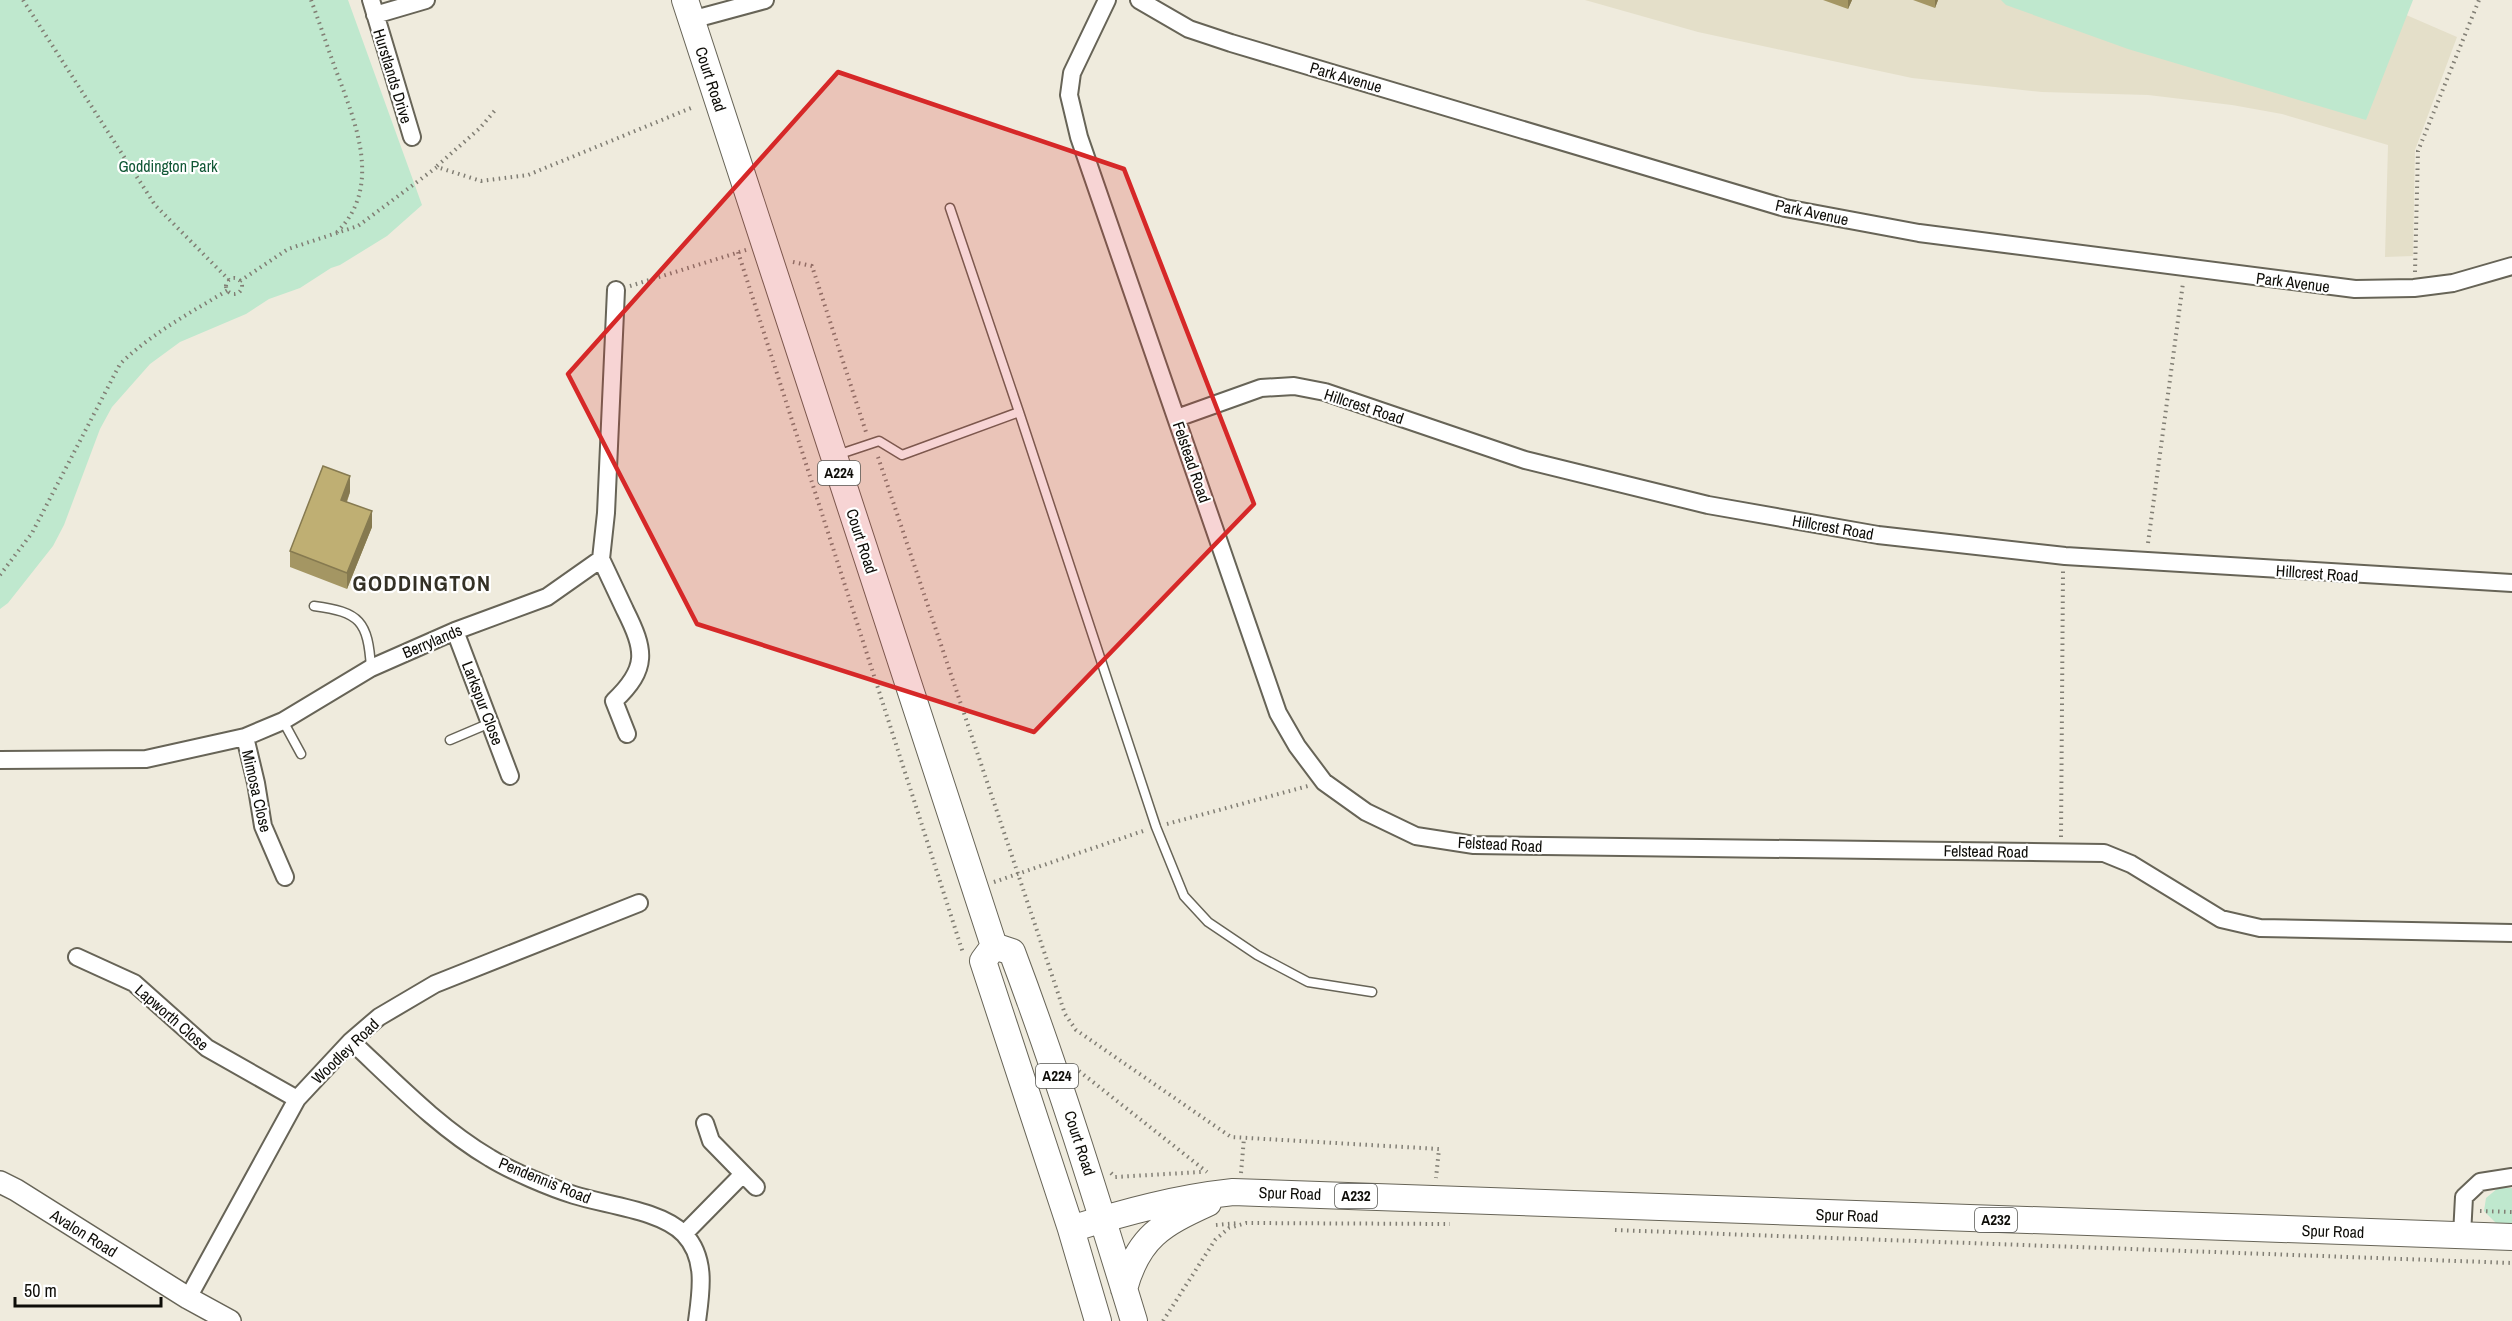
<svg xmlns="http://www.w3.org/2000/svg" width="2512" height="1321" viewBox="0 0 2512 1321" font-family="'Archivo Narrow',sans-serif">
<rect width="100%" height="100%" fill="#efebdd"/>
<path fill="#e4dfc9" d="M1585,0h824l-5,14 53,23 -42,113 -2,106 -28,1 3,-112 -106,-31 -50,-9 -84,-10 -106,-3 -130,-14 -214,-46z"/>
<path fill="#bfe8ce" d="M0,0h348l74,205 -35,31 -47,29 -9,3 -31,20 -31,11 -23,15 -66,28 -30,22 -38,43 -12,22 -36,96 -11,21 -45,57 -8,6z
M2001,0h412l-47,120 -238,-71 -122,-44z
M2498,1188h14v38h-13l-15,-15 2,-13z"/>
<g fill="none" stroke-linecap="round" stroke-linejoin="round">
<defs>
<path id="service" d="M950,208l69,204
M837,455l42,-14 23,14 117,-43 137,415 28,69 24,26 49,33 51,27 64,10
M314,606c46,6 54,15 57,62
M283,721l18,33
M450,740l40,-17"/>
<path id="minor" d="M371,0l41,137
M1107,0l-35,73 -3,22 10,42 199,576 19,33 27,36 42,30 50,24 58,9 630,8 27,11 90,55 39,9 252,5
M1139,0l50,29 42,14 554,165 134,25 436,56 59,-1 39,-5 59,-17
M375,15l51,-15
M691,20l74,-20
M1177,418l84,-30 33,-2 31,6 200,68 183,45 170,30 187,21 447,27
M601,559c8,17 16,34 24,51 20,40 24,58 -11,91l13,33
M455,631l55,145
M245,737l11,46 7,43 22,51
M0,760l146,-1 99,-22 38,-16 88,-53 84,-37 92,-34 54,-38 5,-46 10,-223
M77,957l57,26 73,65 90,51
M351,1041c44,41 88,87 139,117 21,13 61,30 84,37 31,10 87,15 110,39 23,24 17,58 13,87
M705,1123l6,18 45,46
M684,1234l58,-59
M2462,1235l2,-38 16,-15 32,-5
M188,1298l109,-199 54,-58 28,-24 56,-33 204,-81"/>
<path id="tertiary" d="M0,1182l16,8 172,108 42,23"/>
<path id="primary" d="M685,0l309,946
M994,946l18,6c46,122 84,245 122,369
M994,946l-11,15 88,268 27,92
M1071,1229c54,-17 106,-31 162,-37l1279,45
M1124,1289c14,-52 38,-65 84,-86"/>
</defs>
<use href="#service" stroke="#676457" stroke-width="11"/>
<use href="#minor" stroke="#676457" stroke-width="20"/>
<use href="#tertiary" stroke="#676457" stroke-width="24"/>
<use href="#primary" stroke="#676457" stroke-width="28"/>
<path stroke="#817e74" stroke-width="4" stroke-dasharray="1.5 4.5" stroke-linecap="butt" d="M23,0l132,205 74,75
M311,0c8,21 15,43 23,65 19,52 51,120 3,167
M437,166l43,-38 17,-20
M738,252l225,701
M793,262l19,4 54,166
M2415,272l3,-121 61,-151
M226 286a8 8 0 1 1 16 0a8 8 0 1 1-16 0Z
M240,281l48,-32 70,-23 79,-59 44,14 47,-6 163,-67
M630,286l116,-36
M878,457l187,557 11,16 155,107 208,12 -3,29
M2148,543l35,-260
M0,575l32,-42 88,-169c32,-31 70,-51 108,-74
M1167,824l141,-38
M2061,837l2,-266
M994,882l152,-52
M1079,1071l128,101
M1111,1173l4,4 86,-5
M1241,1173l3,-35
M2480,1211l32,1
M1216,1225l23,-2
M1615,1230l897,33
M1163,1321l52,-81 14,-12 17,-5 204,1"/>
<use href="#service" stroke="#fff" stroke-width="8"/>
<use href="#minor" stroke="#fff" stroke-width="16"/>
<use href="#tertiary" stroke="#fff" stroke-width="21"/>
<use href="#primary" stroke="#fff" stroke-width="26"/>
</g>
<path fill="#a49663" d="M1823,0h29l-4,9z
M1913,0h25l-3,8z
M350,492l-3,10 25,25 -25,62 -57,-22v-16z"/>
<path fill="#867a50" d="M1848,0h4l-4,9z
M1935,0h3l-3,8z
M350,476v16l-9,24v-16z
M372,511v16l-25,62v-16z"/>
<path fill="#bfaf73" stroke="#867a50" stroke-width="1.5" d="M323,466l27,10 -9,24 31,11 -25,62 -57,-22z"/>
<path fill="#d62828" fill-opacity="0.2" stroke="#d62828" stroke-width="4.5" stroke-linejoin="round" d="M838,72l286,97 130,335 -220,228 -337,-108 -129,-250z"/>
<g text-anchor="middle" stroke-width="4.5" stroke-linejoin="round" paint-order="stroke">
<g fill="#fff" stroke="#565652" stroke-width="1.5">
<rect x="818" y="461" width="42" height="24" rx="4.5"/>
<rect x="1036" y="1064" width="42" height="24" rx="4.5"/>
<rect x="1335" y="1184" width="42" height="24" rx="4.5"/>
<rect x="1975" y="1208" width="42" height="24" rx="4.5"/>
</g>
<g font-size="15" font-weight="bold" fill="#0e0d08">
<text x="839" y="478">A224</text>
<text x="1057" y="1081">A224</text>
<text x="1356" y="1201">A232</text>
<text x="1996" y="1225">A232</text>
</g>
<g font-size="16" fill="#0e0d08" stroke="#fff">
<text transform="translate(393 76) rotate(73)" y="6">Hurstlands Drive</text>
<text transform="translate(1346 77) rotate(16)" y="6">Park Avenue</text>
<text transform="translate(711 79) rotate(72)" y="6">Court Road</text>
<text transform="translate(1812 212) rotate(12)" y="6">Park Avenue</text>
<text transform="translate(2293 282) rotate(7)" y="6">Park Avenue</text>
<text transform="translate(1364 406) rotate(18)" y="6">Hillcrest Road</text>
<text transform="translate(1192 462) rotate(71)" y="6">Felstead Road</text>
<text transform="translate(1833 527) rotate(10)" y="6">Hillcrest Road</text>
<text transform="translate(862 541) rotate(72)" y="6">Court Road</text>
<text transform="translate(2317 573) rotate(4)" y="6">Hillcrest Road</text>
<text transform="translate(432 641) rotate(-23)" y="6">Berrylands</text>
<text transform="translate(483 703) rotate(69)" y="6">Larkspur Close</text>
<text transform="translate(257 791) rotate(77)" y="6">Mimosa Close</text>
<text transform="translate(1500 844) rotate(3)" y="6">Felstead Road</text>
<text transform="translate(1986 851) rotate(1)" y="6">Felstead Road</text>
<text transform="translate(172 1017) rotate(41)" y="6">Lapworth Close</text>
<text transform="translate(345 1051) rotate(-44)" y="6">Woodley Road</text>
<text transform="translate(1080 1143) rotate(72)" y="6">Court Road</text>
<text transform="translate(545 1180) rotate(22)" y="6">Pendennis Road</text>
<text transform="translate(1290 1193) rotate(2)" y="6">Spur Road</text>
<text transform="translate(1847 1215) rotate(2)" y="6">Spur Road</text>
<text transform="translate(2333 1231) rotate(2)" y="6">Spur Road</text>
<text transform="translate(84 1233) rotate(32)" y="6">Avalon Road</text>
</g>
<g font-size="16" fill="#105735" stroke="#fff">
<text x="168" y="172">Goddington Park</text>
</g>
<g font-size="22" font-weight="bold" letter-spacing="1.5" fill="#333025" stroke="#fff">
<text x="422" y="591">GODDINGTON</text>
</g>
</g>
<path d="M15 1297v9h146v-9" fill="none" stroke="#0e0d08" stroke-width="3"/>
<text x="24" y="1297" font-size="18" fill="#0e0d08" stroke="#ffffff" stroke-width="4.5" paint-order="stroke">50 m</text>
</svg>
